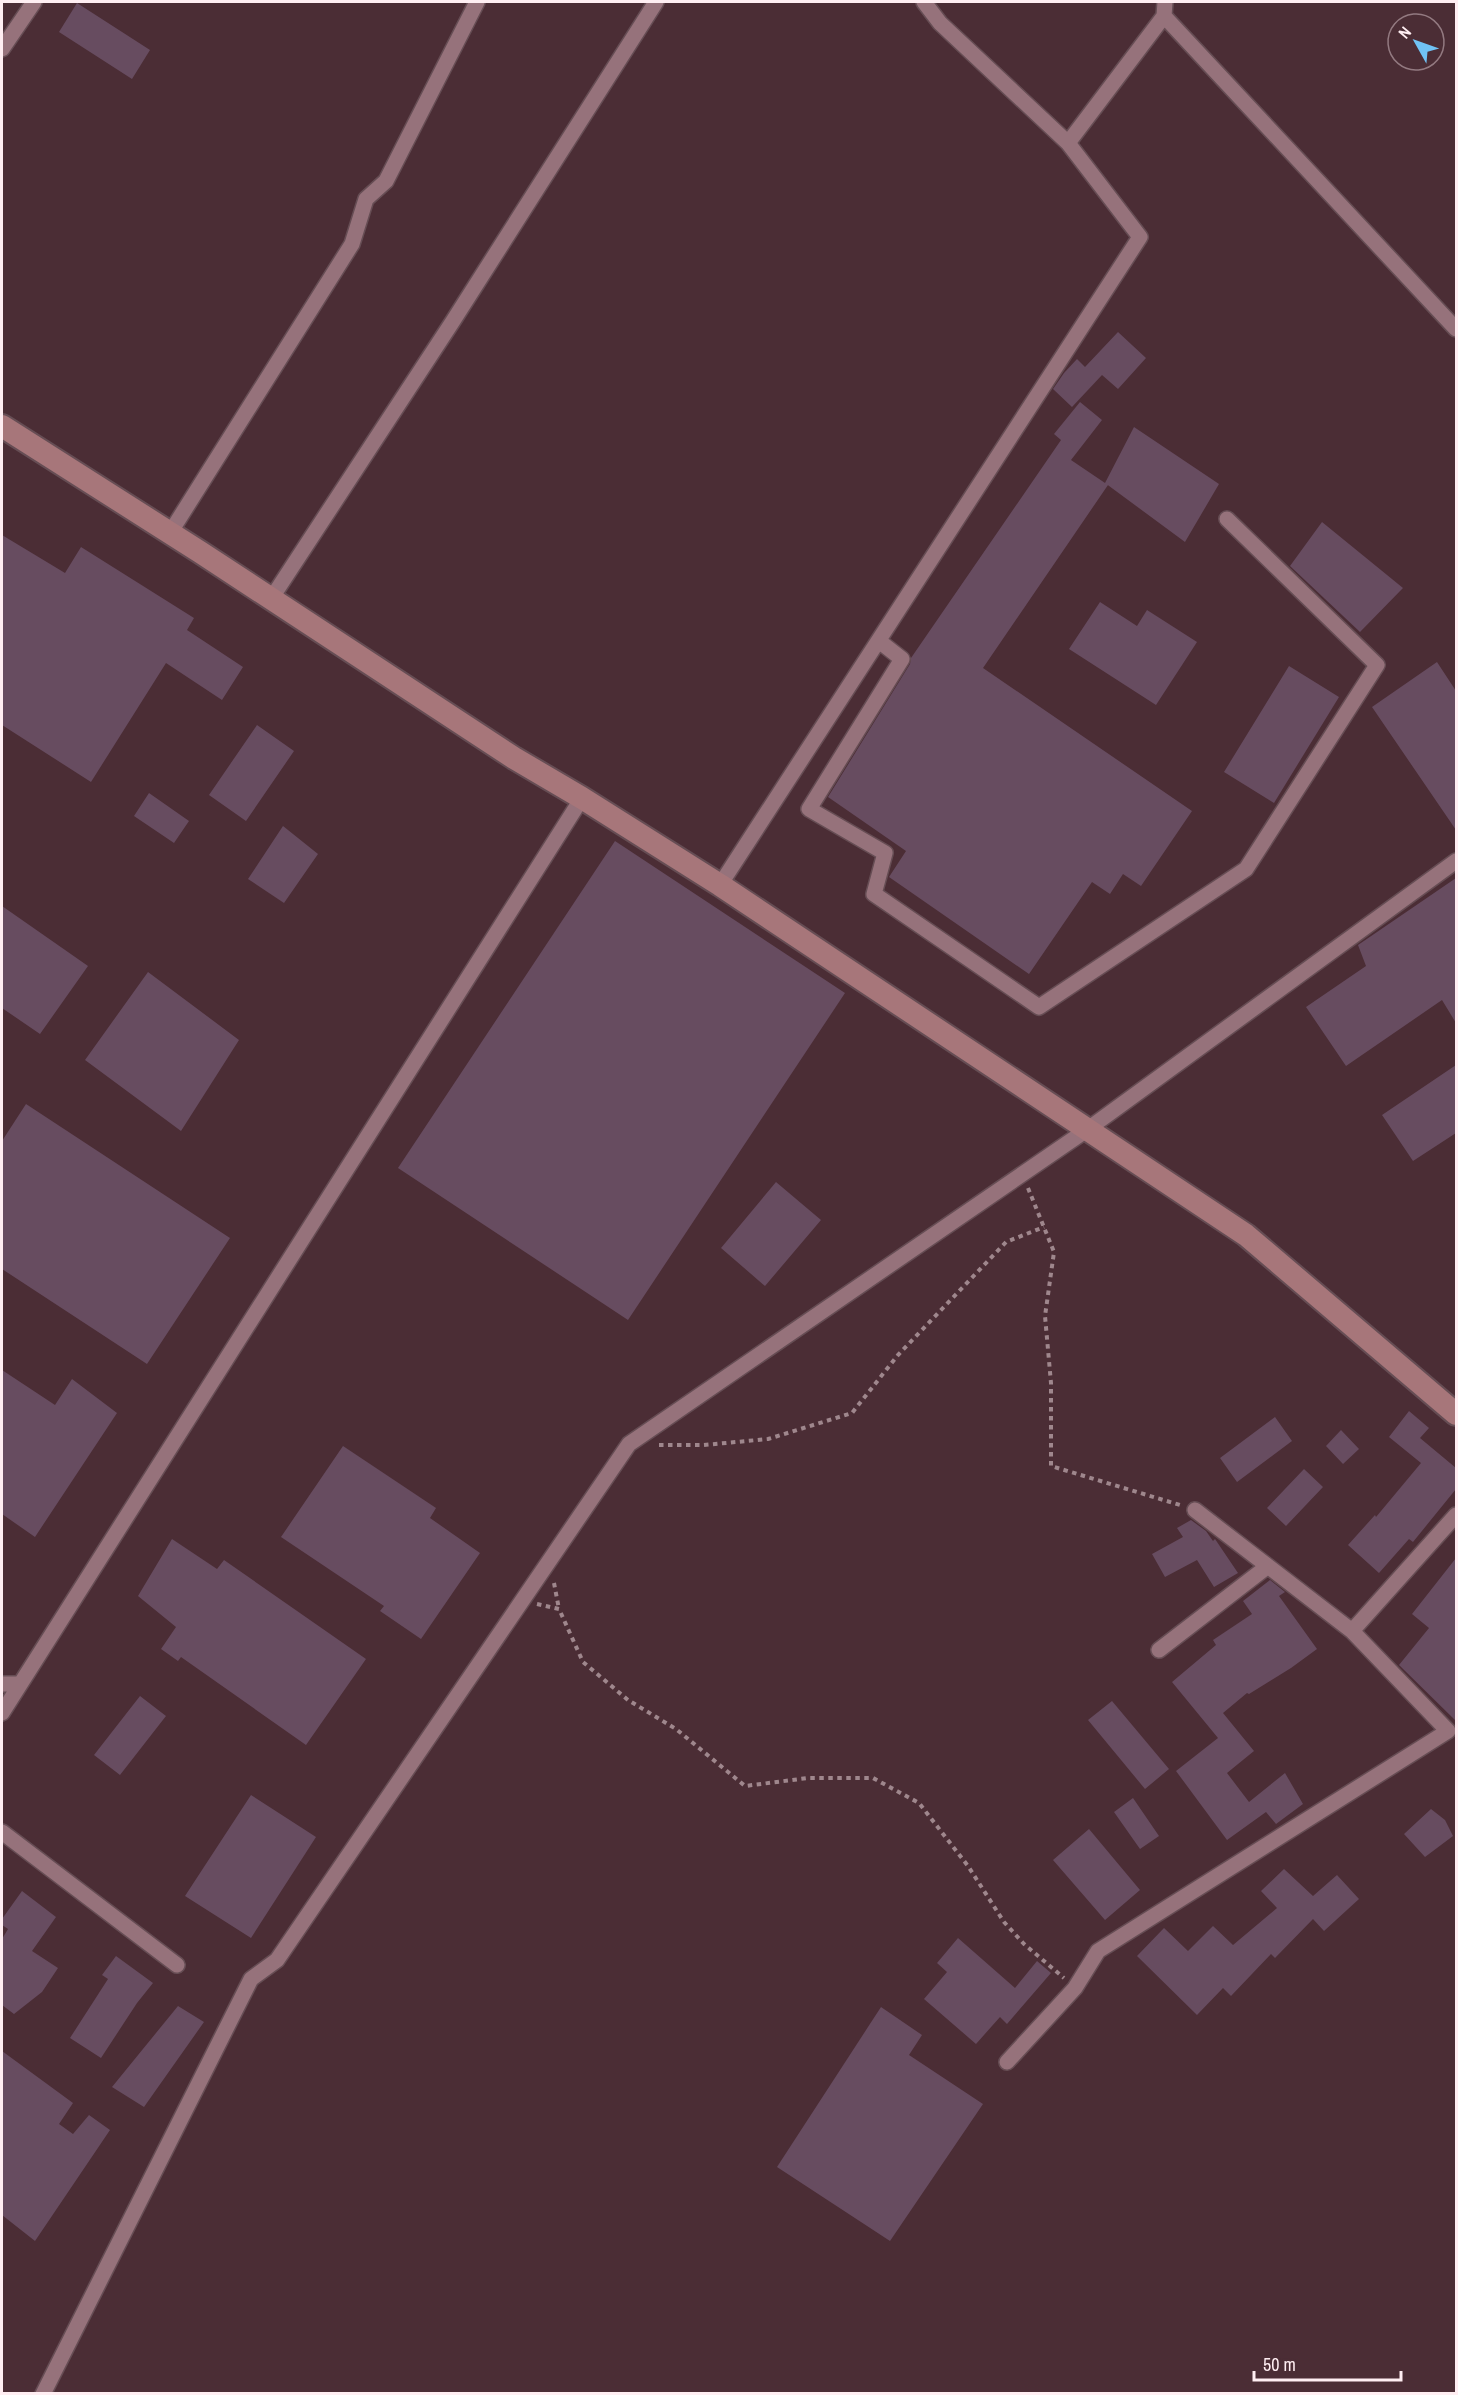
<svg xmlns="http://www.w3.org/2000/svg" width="1458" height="2395" viewBox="0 0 1458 2395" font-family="'Archivo Narrow',sans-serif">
<rect width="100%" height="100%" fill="#4b2d35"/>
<path fill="#674c60" d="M77,3l73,47 -18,29 -73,-47z
M1118,332l28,26 -28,31 -16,-14 -30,32 -19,-18 11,-16 13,-14 8,8z
M1080,402l22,18 -31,40 37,25 -125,183 209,143 -51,75 -18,-12 -13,20 -18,-12 -63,92 -140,-97 17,-26 -78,-54 82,-133 1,-6 150,-218 -7,-6z
M1134,427l85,57 -34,58 -80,-59z
M1322,522l81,66 -43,44 -70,-66z
M2,535l63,38 16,-26 113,71 -7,12 56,37 -21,33 -56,-37 -75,119 -89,-57z
M1100,602l37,24 10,-16 50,32 -41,63 -87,-56z
M1437,662l19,29v139l-84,-123z
M1289,666l50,31 -65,106 -50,-31z
M257,725l37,26 -48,70 -37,-26z
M149,793l40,28 -15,22 -40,-27z
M283,826l35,28 -34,49 -36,-24z
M615,841l230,152 -217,327 -230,-152z
M1456,878v145l-14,-23 -96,66 -40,-59 60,-41 -8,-21z
M2,906l86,60 -48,68 -38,-26z
M148,972l91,68 -58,91 -96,-71z
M1456,1065v68l-43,28 -31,-46z
M26,1104l204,134 -83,126 -145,-95v-128z
M776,1182l45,38 -56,66 -44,-38z
M2,1370l53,35 17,-26 45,34 -82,124 -33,-23z
M1409,1411l20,17 -9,10 36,30v21l-43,53 -4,-3 -30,34 -31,-28 27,-30 1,2 45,-54 -32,-26z
M1275,1417l17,24 -55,41 -17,-24z
M1341,1430l18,19 -16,15 -17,-18z
M343,1446l93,62 -6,10 50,35 -59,86 -41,-28 4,-5 -103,-69z
M1304,1469l19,18 -37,39 -19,-18z
M1191,1520l15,11 7,10 2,-2 23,34 -24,14 -17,-27 -32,17 -13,-23 31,-17 -6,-9z
M172,1539l45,30 7,-9 142,99 -60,86 -125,-88 -3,4 -17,-12 15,-22 -38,-31z
M1456,1558v163l-57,-56 30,-37 -17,-14z
M1270,1580l15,12 -6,4 38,53 -26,19 -42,26 -2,-1 -24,20 31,38 -27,22 22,29 36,-29 18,31 -27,20 -10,-12 -39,28 -51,-69 42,-33 -46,-56 44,-37 -3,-5 39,-26 -9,-13z
M140,1696l26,20 -46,59 -26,-20z
M1112,1701l57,68 -24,20 -57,-69z
M251,1795l65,42 -65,101 -66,-42z
M1133,1798l26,38 -19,13 -26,-37z
M1431,1809l14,11 8,16 -28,21 -21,-23z
M1089,1829l51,61 -35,30 -52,-60z
M1284,1869l29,27 24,-21 22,24 -35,32 -11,-12 -38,39 -4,-4 -40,42 -8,-8 -26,27 -60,-59 27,-28 24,23 25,-25 20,19 44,-37 -16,-17z
M22,1891l34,26 -24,34 26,17 -16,24 -28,22 -12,-9v-66l6,-10 -6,-4v-6z
M958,1938l57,50 22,-27 14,12 -44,51 -7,-7 -24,27 -52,-45 23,-27 -10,-9z
M116,1956l37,27 -16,20 -36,55 -31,-20 38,-59 -6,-4z
M178,2006l26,16 -60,85 -32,-20z
M881,2007l41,28 -13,20 74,49 -93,137 -113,-74z
M2,2051l71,52 -14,21 14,10 16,-19 21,15 -75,111 -33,-26z"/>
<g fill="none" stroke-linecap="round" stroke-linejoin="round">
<defs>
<path id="minor" d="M924,2l16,21 128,120
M1164,16l292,313
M2,49l32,-47
M170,533l182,-289 14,-45 20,-18 91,-179
M271,599l182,-278 203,-319
M879,641l23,18 -93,150 76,44 -11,41 165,113 207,-138 131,-204 -150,-146
M720,885l420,-648 -72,-94 96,-127 1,-14
M1195,1510l157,121
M1159,1650l109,-84
M2,1684h18
M2,1713l580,-915
M2,1832l175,133
M1007,2062l68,-74 23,-37 350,-220 -96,-100 104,-116
M43,2394l208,-415 26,-19 352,-516 459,-315 368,-268"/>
<path id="secondary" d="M2,426l198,126 314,206 68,40 138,87 526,350 210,179"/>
</defs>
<use href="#minor" stroke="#664d54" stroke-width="18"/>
<use href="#secondary" stroke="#664d54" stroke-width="26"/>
<path stroke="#9f878d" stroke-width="4" stroke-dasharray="4.5 4.5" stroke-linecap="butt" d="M1028,1188l26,64 -9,64 6,67v83l129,39
M659,1445h45l64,-6 84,-26 46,-58 108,-113 38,-15
M554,1583l5,26
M537,1604l22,5 24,53 45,38 48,29 69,57 63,-8h65l46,25 49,63 36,56 20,22 40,34"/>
<use href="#minor" stroke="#96727b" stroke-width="15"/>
<use href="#secondary" stroke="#a7767a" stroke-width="22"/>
</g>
<rect width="1458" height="2395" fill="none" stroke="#ffeef2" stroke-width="6"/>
<g transform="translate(1416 42) rotate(310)"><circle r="28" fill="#4b2d35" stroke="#937a81" stroke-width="1.5"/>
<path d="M0-4.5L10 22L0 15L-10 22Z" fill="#70c2f4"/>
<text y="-9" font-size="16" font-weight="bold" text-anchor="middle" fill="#ffeef2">N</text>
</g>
<path d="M1254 2371v9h147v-9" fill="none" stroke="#ffeef2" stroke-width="3"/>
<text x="1263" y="2371" font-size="18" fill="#ffeef2" stroke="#4b2d35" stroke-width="4.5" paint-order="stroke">50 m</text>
</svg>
